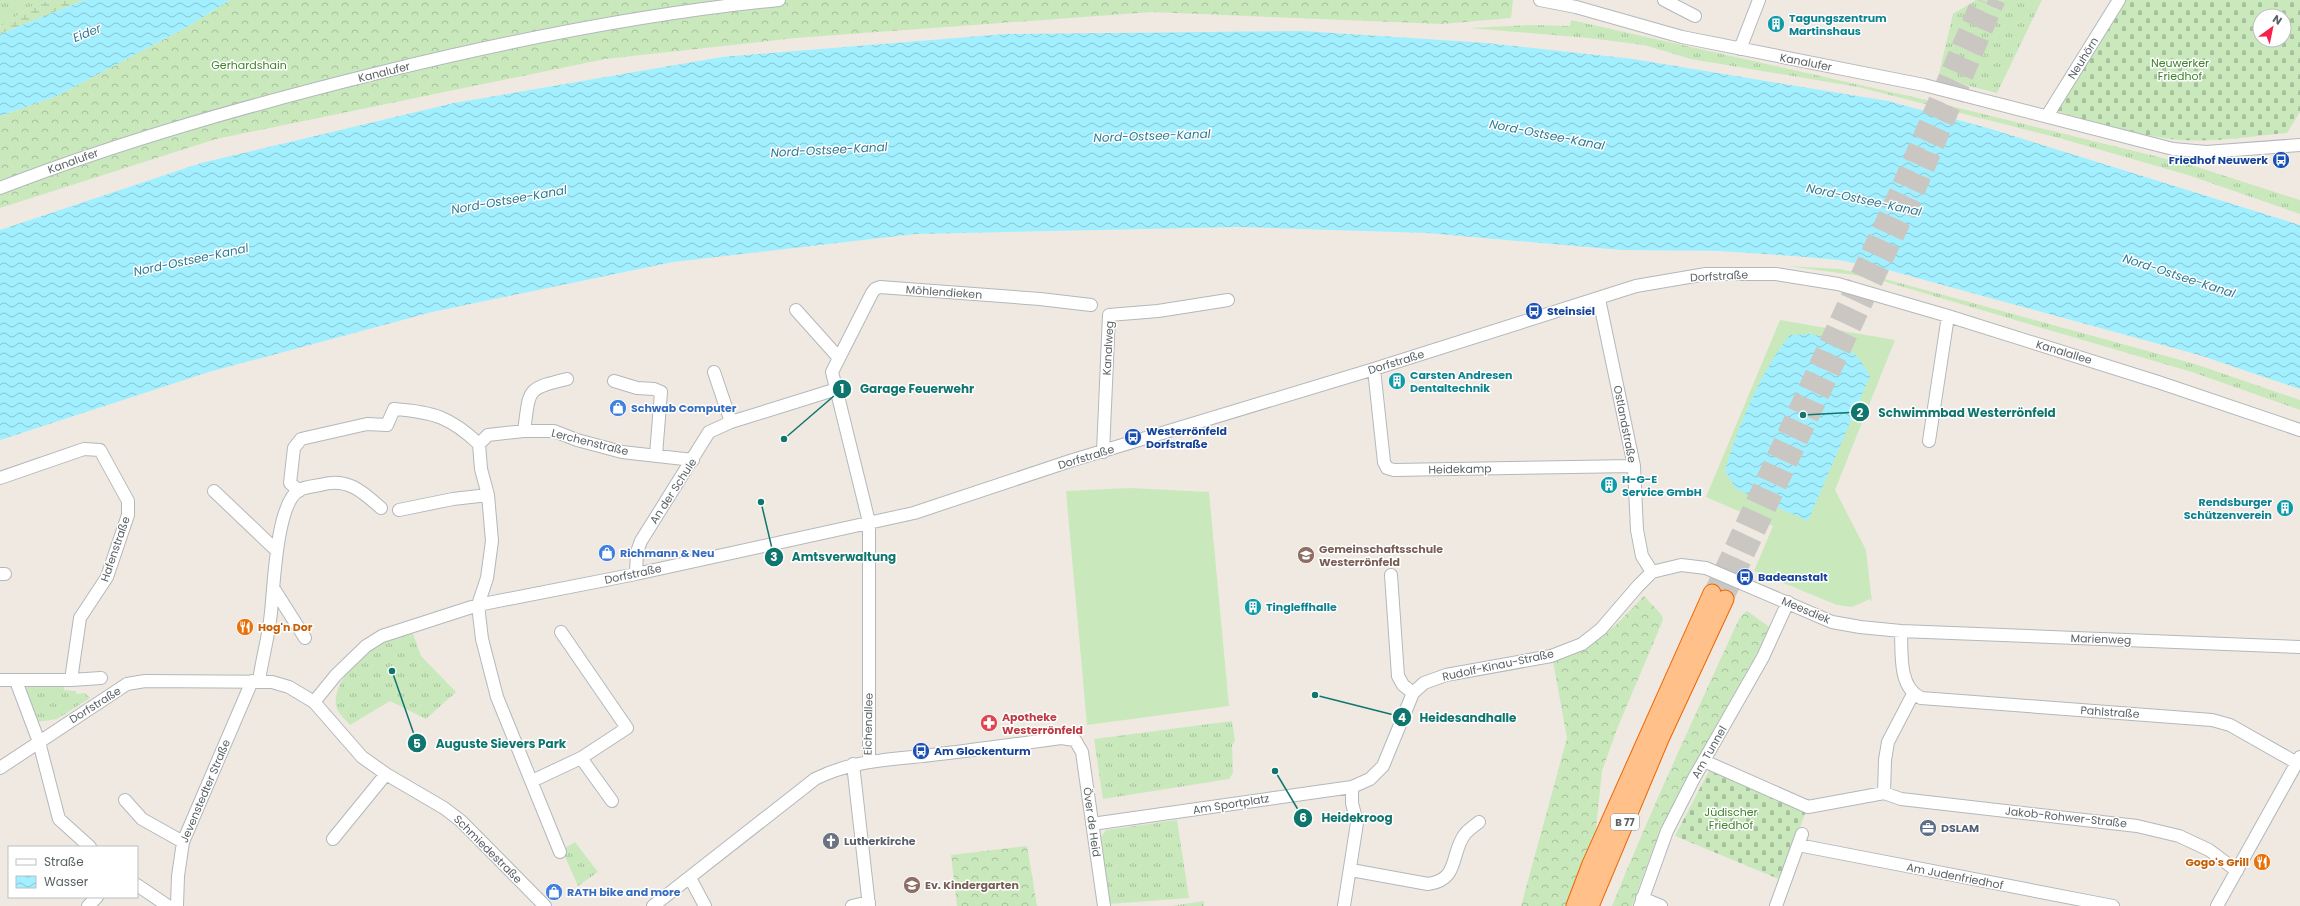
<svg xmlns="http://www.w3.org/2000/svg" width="2300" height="906" viewBox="0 0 2300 906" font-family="Poppins,sans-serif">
<defs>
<pattern id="grass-tufts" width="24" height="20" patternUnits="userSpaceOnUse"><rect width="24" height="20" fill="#c9e9bc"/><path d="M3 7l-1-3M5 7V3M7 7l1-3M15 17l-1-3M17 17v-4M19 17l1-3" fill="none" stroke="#a6c09c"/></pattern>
<pattern id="forest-crowns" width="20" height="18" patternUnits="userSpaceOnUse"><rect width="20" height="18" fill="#c9e9bc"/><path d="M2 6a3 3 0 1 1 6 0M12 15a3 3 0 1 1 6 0" fill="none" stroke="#a6c09c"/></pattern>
<pattern id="wetland-marsh" width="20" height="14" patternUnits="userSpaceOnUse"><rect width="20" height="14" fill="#c9e9bc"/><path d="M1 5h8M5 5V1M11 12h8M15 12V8" fill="none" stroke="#a6c09c"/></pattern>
<pattern id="cemetery-stones" width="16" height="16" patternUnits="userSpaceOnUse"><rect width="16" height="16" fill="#c9e9bc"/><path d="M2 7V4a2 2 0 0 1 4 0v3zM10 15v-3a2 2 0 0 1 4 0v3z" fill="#a6c09c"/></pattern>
<pattern id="water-waves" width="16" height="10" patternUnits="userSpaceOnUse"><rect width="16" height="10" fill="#a2f0ff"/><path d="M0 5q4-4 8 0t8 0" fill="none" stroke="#87c6d2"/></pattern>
</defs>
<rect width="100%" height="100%" fill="#efe9e2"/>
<path fill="url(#grass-tufts)" d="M0,0h52l-22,7 -30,20z
M1976,0h66l-45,93 -59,-15 15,-64z
M1571,20l347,78 273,67 109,35v14l-112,-39 -129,-37 -201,-51 -167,-28 -47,-14 -55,-7 -120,-10 60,-3 41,1z
M1787,266l53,3 45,10 310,85 105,36v10l-108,-38 -309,-91 -29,-6z
M412,631l9,25 35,36 -30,27 -36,-18 -40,24c-5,-6 -13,-12 -14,-20 -4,-23 28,-54 47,-65 8,-4 20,-6 29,-9z
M27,685l37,1v4l12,1v3l9,-1 5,5 -33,21 -20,3 -11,-32z
M1232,721l3,20 -3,4 1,28 -4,6 -126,20 -9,-60z
M1177,820l12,78 -80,6 -8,-67 5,-7z
M575,842l23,30 -20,14 -16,-36z
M1204,901v5h-33z"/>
<path fill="url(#forest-crowns)" d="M230,0h1283l-2,18 -69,6 -290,-12 -357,26 -190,21 -389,80 -216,69v-92l57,-20 130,-69z
M1644,596l17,18 2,6 -46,109 -15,42 -7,67 -26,68h-48l46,-168 -14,-77 36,-16 27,-20z
M1747,611l24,17 -85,152 -31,64 -23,62h-20c39,-96 83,-191 126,-285l5,-7z
M1027,846l10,60h-80l-6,-51z"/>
<path fill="url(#wetland-marsh)" d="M52,0h32l-84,34v-7l30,-20z"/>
<path fill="url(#cemetery-stones)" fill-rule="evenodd" d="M2125,0h175v112l-13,21c-43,4 -87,12 -130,4 -34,-5 -68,-17 -101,-26zM2260,16h24v24h-24z
M1711,767l95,44 -25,69 -106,-44z"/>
<path fill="#c9e9bc" d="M1780,320l115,20 -60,150 31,60 6,52 -2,-3 -18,8 -15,-2 -83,-34 19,-45 -67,-29z
M1130,488l79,4 20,214 -142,19 -21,-234z"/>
<path fill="url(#water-waves)" d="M84,0h146l-43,27 -130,69 -57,20v-82z
M1303,31l184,12 146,16 255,42 103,28 309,96v164l-101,-34 -311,-85 -49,-10 -45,-4 -75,-5 -97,-1 -195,-17 -188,-6 -324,7 -242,28 -241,50 -223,60 -209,68v-210l201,-67 253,-60 268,-46 283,-23z
M1810,334c29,5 46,15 60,42l-62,145 -72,-32 -11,-18c12,-43 37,-102 65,-136z"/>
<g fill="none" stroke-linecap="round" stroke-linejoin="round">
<path stroke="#cac7c3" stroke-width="17" stroke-dasharray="17 8" stroke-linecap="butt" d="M1712,593l186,-402 82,-191
M1725,599l189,-402 83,-197"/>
<defs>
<path id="minor" d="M1540,0l36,7 106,30 242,48 249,64 33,3 94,-7
M1664,0l31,16
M1740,49l19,-49
M2047,116l72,-116
M0,188c124,-48 253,-84 382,-116 130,-32 264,-59 397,-72
M1599,299l35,167 3,64 5,26 10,16
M796,310l43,48
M1374,369l10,93 3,6 7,2 240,-4
M714,372l17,50
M614,381l23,7 17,1 7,3 -5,63
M524,431c6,-42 1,-42 43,-52
M1929,441l19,-125
M479,444l9,-9 36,-4h30l23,9 45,12 71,8
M1103,452l6,-137 49,-4 70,-11
M0,478l84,-29 16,1 28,51v14l-21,62 -27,41 -9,62h-71
M214,491l63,60
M299,491l-9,-8 4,-35 7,-9 66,-15 20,1 7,-16c40,3 56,8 85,35l2,25 7,26 4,46 -5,37 -9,27 4,34 15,58 63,155
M399,510l54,-11 35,-4
M0,574h5
M636,574l1,-22 4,-11 68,-109 22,-10 106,-33
M1391,575l7,101 5,9 10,8
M274,589l31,49
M1901,631c1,22 -3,56 20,67l291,22 18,5 67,38
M71,680l30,-2
M16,681l23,61 20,77 31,28
M259,681c3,-23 10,-45 12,-69 3,-25 5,-108 28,-122 6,-3 15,-4 21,-5 27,-8 42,6 61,23
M314,702l22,-27 30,-29 16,-10 96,-31 158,-31 278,-61 159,-53 301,-91 262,-83 70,-12h70l62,10 110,32 210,66 142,48
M581,758l31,43
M869,761v-239l-37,-150 40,-79 3,-4 5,-2 160,12 51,6
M1704,761l104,46 76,-14 17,6 236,27 42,10 30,14 28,21
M853,764l16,142
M0,768l127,-84 18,-3 127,1 17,5 25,15 48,55 24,17 58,34 17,13 84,85
M532,781l49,-23 46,-30 -66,-96
M1884,793l1,-33 3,-18 25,-48
M125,800l17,19 41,23
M1092,824l260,-37 18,-8 13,-13 30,-73 11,-10 22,-8 105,-19 31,-12 19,-15 37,-43 14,-14 29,-7 25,3 126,54 28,5 41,4 399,16
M333,839l53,-65
M1798,845l315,61
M1351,870l77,14c32,-4 22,-31 37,-50 3,-4 9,-8 14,-12
M690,878l15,28
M137,885l31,21
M1642,898l19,8
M88,906l9,-9
M177,906l1,-30 5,-34 69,-161
M653,906l162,-127c38,-19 75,-19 116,-24 44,-5 87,-11 130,-17l14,2 7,12 22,154
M852,906l17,-4
M1344,906l13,-83 -5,-20v-16
M1640,906l27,-75 27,-53 69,-121 25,-55
M1776,906l26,-72
M2217,906l83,-149"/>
<path id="highway" d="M1575,906l16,-42 121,-271
M1590,906l70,-167 65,-140"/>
</defs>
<use href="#minor" stroke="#b3b8bb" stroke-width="14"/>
<use href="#highway" stroke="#f16400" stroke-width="19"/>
<use href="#minor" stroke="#fff" stroke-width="12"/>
<use href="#highway" stroke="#ffc189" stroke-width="17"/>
</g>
<defs>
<symbol id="building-disc" viewBox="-11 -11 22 22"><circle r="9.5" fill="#0f9aa8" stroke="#fff"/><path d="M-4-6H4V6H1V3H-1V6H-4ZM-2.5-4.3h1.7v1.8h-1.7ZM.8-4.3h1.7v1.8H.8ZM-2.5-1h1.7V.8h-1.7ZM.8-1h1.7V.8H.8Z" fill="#fff"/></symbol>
<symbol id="bus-disc" viewBox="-11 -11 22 22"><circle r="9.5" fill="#1a4fb4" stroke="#fff"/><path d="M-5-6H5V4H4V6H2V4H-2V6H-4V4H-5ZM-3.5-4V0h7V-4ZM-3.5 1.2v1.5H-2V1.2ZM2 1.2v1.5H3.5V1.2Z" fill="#fff"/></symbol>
<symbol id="shop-disc" viewBox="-11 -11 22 22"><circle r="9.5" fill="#3f7fe0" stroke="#fff"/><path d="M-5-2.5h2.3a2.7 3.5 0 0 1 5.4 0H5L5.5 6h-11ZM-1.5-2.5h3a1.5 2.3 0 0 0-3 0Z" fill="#fff"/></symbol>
<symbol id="school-disc" viewBox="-11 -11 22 22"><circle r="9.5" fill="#8d6e63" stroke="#fff"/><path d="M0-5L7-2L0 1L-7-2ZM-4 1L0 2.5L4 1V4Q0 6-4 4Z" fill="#fff"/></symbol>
<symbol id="restaurant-disc" viewBox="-11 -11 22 22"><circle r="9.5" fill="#e8710a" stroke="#fff"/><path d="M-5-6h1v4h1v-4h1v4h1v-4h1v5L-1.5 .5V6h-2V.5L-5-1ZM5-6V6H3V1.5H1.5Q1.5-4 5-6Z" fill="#fff"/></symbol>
<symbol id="pharmacy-disc" viewBox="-11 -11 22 22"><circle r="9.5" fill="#e0444e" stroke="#fff"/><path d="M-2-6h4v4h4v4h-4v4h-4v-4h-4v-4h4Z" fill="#fff"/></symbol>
<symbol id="office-disc" viewBox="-11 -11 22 22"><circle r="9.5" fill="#5c6f8a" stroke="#fff"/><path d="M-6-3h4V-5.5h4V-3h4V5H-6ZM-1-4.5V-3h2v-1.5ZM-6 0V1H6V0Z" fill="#fff"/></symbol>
<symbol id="church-disc" viewBox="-11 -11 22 22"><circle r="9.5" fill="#6b7280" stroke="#fff"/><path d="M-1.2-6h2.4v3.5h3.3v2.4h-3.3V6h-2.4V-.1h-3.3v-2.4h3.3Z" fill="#fff"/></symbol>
</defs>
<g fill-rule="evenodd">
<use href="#building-disc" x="1766" y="14" width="20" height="20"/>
<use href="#bus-disc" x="2271" y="150" width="20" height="20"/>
<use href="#bus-disc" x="1524" y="301" width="20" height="20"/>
<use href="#building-disc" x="1387" y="371" width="20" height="20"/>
<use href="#shop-disc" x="608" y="398" width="20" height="20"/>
<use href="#bus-disc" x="1123" y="427" width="20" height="20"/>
<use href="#building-disc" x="1599" y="475" width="20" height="20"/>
<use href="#building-disc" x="2275" y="498" width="20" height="20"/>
<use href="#shop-disc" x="597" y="543" width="20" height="20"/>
<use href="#school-disc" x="1296" y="545" width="20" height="20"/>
<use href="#bus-disc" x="1735" y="567" width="20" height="20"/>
<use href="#building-disc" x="1243" y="597" width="20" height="20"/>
<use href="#restaurant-disc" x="235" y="617" width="20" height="20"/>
<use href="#pharmacy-disc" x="979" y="713" width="20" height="20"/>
<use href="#bus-disc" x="911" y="741" width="20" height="20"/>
<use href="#office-disc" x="1918" y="818" width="20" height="20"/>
<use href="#church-disc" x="821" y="831" width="20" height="20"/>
<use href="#restaurant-disc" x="2252" y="852" width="20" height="20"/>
<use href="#school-disc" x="902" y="875" width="20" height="20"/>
<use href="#shop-disc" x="544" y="882" width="20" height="20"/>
</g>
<g text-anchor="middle" stroke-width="3" stroke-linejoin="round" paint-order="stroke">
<rect fill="#fff" stroke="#8c9193" stroke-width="1" x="1611" y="814" width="28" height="16" rx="3"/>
<g font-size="10" font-weight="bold" fill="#5b6265">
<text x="1625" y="826">B 77</text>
</g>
<g font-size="11" font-weight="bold" fill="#0d838f" stroke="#fff" text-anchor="start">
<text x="1789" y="22">Tagungszentrum<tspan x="1789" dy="13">Martinshaus</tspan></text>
<text x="1410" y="379">Carsten Andresen<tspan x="1410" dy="13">Dentaltechnik</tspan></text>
<text x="1622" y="483">H-G-E<tspan x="1622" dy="13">Service GmbH</tspan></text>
<text x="2272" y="506" text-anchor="end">Rendsburger<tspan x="2272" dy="13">Schützenverein</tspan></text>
<text x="1266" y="611">Tingleffhalle</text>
</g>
<g font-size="11" fill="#5b6265" stroke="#fff">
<text transform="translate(2083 58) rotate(-58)" y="4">Neuhörn</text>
<text transform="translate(1806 62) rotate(11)" y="4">Kanalufer</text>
<text transform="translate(384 72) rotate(-14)" y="4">Kanalufer</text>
<text transform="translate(73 161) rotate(-20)" y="4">Kanalufer</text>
<text transform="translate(1719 276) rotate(-3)" y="4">Dorfstraße</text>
<text transform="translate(944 292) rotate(4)" y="4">Möhlendieken</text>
<text transform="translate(1108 348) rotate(-87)" y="4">Kanalweg</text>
<text transform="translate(2064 352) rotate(17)" y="4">Kanalallee</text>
<text transform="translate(1396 362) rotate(-17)" y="4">Dorfstraße</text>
<text transform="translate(1625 424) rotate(79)" y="4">Ostlandstraße</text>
<text transform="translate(590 442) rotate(14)" y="4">Lerchenstraße</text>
<text transform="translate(1086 457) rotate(-17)" y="4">Dorfstraße</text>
<text transform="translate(1460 469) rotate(-1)" y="4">Heidekamp</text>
<text transform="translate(673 491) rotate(-57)" y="4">An der Schule</text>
<text transform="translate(115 549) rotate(-71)" y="4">Hafenstraße</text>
<text transform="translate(633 574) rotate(-12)" y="4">Dorfstraße</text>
<text transform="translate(1806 610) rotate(23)" y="4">Meesdiek</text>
<text transform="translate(2101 639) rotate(2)" y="4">Marienweg</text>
<text transform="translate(1498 665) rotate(-12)" y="4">Rudolf-Kinau-Straße</text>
<text transform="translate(95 705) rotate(-32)" y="4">Dorfstraße</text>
<text transform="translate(2110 712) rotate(4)" y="4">Pahlstraße</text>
<text transform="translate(868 724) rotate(-89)" y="4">Eichenallee</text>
<text transform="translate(1709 752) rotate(-60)" y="4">Am Tunnel</text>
<text transform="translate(205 791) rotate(-67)" y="4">Jevenstedter Straße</text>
<text transform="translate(1231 804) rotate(-9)" y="4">Am Sportplatz</text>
<text transform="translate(2066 817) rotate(6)" y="4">Jakob-Rohwer-Straße</text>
<text transform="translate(1092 822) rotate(82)" y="4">Över de Heid</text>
<text transform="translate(488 849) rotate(45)" y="4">Schmiedestraße</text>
<text transform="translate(1955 876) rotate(11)" y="4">Am Judenfriedhof</text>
</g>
<g font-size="11" fill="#40822d" stroke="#fff">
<text x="2180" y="67">Neuwerker<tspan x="2180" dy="13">Friedhof</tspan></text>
<text x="249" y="69">Gerhardshain</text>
<text x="1731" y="816">Jüdischer<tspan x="1731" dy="13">Friedhof</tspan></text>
</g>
<g font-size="11" font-weight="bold" fill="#164399" stroke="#fff" text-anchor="start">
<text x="2268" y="164" text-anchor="end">Friedhof Neuwerk</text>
<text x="1547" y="315">Steinsiel</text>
<text x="1146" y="435">Westerrönfeld<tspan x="1146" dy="13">Dorfstraße</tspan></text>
<text x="1758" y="581">Badeanstalt</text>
<text x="934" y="755">Am Glockenturm</text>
</g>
<g font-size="11" font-weight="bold" fill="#366cbe" stroke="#fff" text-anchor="start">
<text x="631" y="412">Schwab Computer</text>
<text x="620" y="557">Richmann &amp; Neu</text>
<text x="567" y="896">RATH bike and more</text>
</g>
<g font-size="11" font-weight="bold" fill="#785e54" stroke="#fff" text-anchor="start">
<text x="1319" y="553">Gemeinschaftsschule<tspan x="1319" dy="13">Westerrönfeld</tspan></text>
<text x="925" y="889">Ev. Kindergarten</text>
</g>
<g font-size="11" font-weight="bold" fill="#c56008" stroke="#fff" text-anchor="start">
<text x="258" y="631">Hog'n Dor</text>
<text x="2249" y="866" text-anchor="end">Gogo's Grill</text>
</g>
<g font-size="11" font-weight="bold" fill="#be3a42" stroke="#fff" text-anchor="start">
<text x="1002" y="721">Apotheke<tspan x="1002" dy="13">Westerrönfeld</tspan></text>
</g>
<g font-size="11" font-weight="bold" fill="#4e5e75" stroke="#fff" text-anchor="start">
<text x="1941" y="832">DSLAM</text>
</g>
<g font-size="11" font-weight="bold" fill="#5b616d" stroke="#fff" text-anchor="start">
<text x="844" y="845">Lutherkirche</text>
</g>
<g font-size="12" font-style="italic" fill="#2e7b94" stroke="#fff">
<text transform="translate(87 33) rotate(-22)" y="4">Eider</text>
<text transform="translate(1547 135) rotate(11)" y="4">Nord-Ostsee-Kanal</text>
<text transform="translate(1152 136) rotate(-2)" y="4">Nord-Ostsee-Kanal</text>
<text transform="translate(829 150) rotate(-3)" y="4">Nord-Ostsee-Kanal</text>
<text transform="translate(509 200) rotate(-10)" y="4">Nord-Ostsee-Kanal</text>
<text transform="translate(1864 200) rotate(12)" y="4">Nord-Ostsee-Kanal</text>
<text transform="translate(191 260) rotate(-12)" y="4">Nord-Ostsee-Kanal</text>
<text transform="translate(2179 276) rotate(18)" y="4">Nord-Ostsee-Kanal</text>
</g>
</g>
<path fill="none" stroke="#0f766e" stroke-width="1.5" d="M784 439L842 389M1803 415L1860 412M761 502L774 557M1315 695L1402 717M392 671L417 743M1275 771L1303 818"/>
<g fill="#0f766e" stroke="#fff" stroke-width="1.5">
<circle cx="784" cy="439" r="4"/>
<circle cx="1803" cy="415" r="4"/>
<circle cx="761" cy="502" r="4"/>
<circle cx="1315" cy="695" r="4"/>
<circle cx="392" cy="671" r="4"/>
<circle cx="1275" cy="771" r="4"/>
<circle cx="842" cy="389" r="10"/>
<circle cx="1860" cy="412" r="10"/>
<circle cx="774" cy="557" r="10"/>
<circle cx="1402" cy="717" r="10"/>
<circle cx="417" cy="743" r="10"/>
<circle cx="1303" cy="818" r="10"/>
</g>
<g font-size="12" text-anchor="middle" font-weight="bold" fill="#fff">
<text x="842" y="393">1</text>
<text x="1860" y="417">2</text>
<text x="774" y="561">3</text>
<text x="1402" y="722">4</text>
<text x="417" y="748">5</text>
<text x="1303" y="822">6</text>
</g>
<g font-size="12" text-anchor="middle" font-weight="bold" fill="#0f766e" stroke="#fff" stroke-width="3" stroke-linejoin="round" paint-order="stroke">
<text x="917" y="393">Garage Feuerwehr</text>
<text x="1967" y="417">Schwimmbad Westerrönfeld</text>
<text x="844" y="561">Amtsverwaltung</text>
<text x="1468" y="722">Heidesandhalle</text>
<text x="501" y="748">Auguste Sievers Park</text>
<text x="1357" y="822">Heidekroog</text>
</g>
<rect x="8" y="846" width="130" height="52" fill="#ffffff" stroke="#bdc0c1"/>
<rect x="16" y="859" width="20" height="6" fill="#ffffff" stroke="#bdc0c1"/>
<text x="44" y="866" font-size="12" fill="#5b6265">Straße</text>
<rect x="16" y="876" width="20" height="12" fill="url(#water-waves)" stroke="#bdc0c1"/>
<text x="44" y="886" font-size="12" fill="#5b6265">Wasser</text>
<g transform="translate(2272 28) rotate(33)"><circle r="19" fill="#ffffff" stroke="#bdc0c1"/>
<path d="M0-3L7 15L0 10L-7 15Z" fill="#f7204a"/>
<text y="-6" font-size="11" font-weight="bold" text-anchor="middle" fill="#5b6265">N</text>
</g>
</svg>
